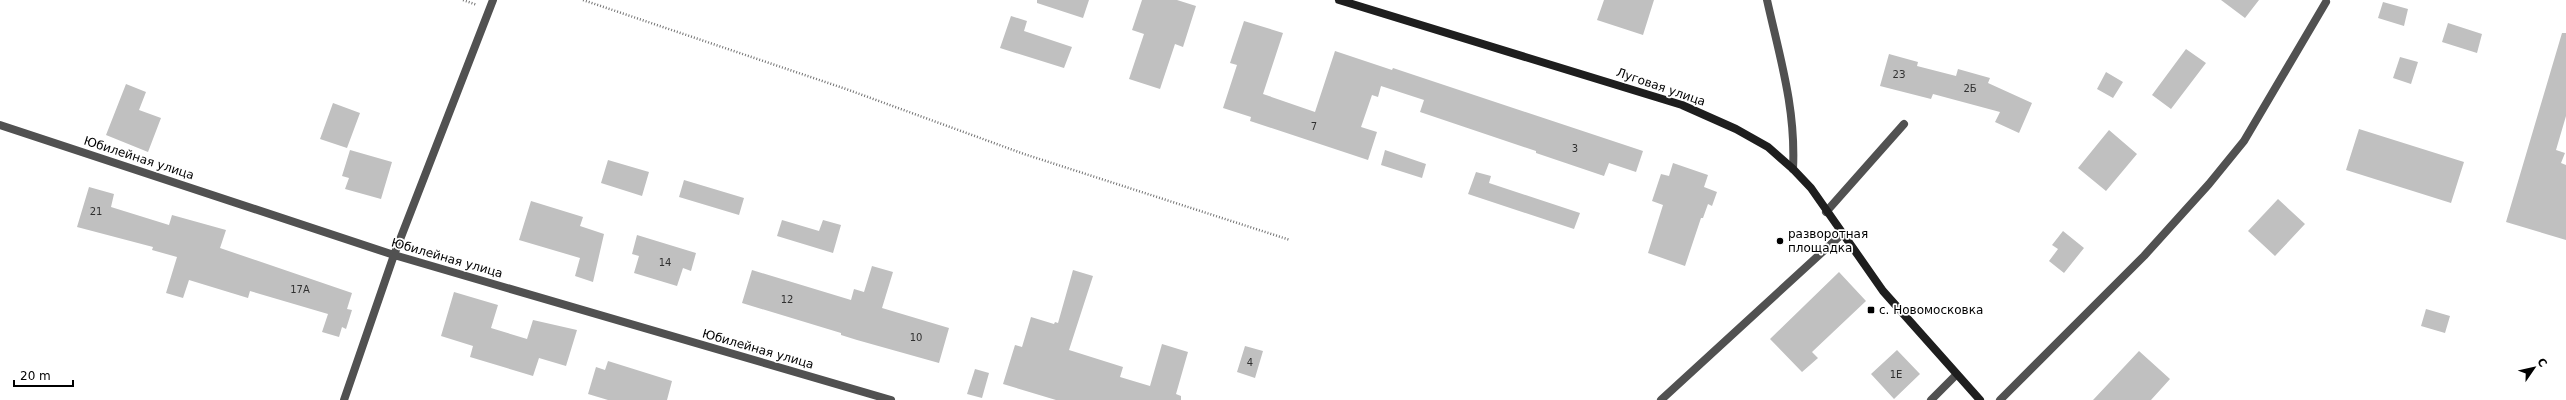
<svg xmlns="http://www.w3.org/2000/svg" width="2566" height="400" viewBox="0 0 2566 400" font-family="'DejaVu Sans',sans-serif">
<rect width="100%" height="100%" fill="#fff"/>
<path fill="#c0c0c0" d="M1037,0h52l-6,18 -46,-15z
M1142,0h35l19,6 -13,41 -8,-3 -15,45 -31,-10 15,-45 -12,-4z
M1604,0h50l-11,35 -46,-15z
M2221,0h38l-14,18z
M2383,2l25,7 -4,17 -26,-8z
M1011,16l16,5 -3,10 48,16 -8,21 -64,-20z
M1244,21l39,12 -20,61 52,18 20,-61 57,19 1,-2 250,83 -7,21 -27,-9 -5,13 -68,-23v-2l-116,-39 4,-12 -43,-14 -3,11 -6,-2 -11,32 16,5 -9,28 -118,-39 1,-4 -28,-9 14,-43 -7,-2z
M2448,23l34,11 -5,19 -35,-11z
M2562,33h4v83l-10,34 9,3 -4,10 5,2v75l-60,-18z
M2186,49l20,14 -35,46 -19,-14z
M1889,54l29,8 -1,4 39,10 2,-7 32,9 -2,5 44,20 -13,30 -24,-11 5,-10 -67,-18 -2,5 -51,-13z
M2400,57l18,5 -7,22 -18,-6z
M2106,72l17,10 -10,16 -16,-9z
M126,84l20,8 -7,18 22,8 -13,34 -42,-17z
M333,103l27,10 -13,35 -27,-9z
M2359,129l105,33 -13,41 -105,-33z
M2109,130l28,24 -31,37 -28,-23z
M350,150l42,12 -11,37 -36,-10 4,-11 -7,-2z
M1385,150l41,14 -4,14 -41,-13z
M608,160l41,12 -7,24 -41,-13z
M1673,163l35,12 -4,12 13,5 -5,14 -4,-2 -5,14h-2l-16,48 -37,-13 15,-48 -11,-4 9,-27 8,2z
M1476,172l15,4 -2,7 91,30 -6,16 -106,-35z
M684,180l60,18 -5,17 -60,-18z
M89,187l25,7 -3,13 58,18 3,-10 54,15 -6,18 132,45 -5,16 5,1 -6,19 -4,-2 -3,10 -17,-5 6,-18 -78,-23 -2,7 -59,-18 -6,18 -17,-5 11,-36 -25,-7 1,-3 -76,-20z
M2278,199l27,25 -30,32 -27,-25z
M531,201l52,16 -3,9 24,8 -11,48 -18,-6 5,-18 -61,-18z
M782,220l37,11 4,-11 18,5 -8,28 -56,-17z
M2063,231l21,17 -20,25 -15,-12 9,-12 -6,-4z
M637,235l59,18 -5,18 -8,-3 -6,18 -43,-13 5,-17 -7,-2z
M872,266l21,6 -11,36 67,20 -10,35 -82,-23 -16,-5v-2l-99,-30 10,-33 99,30 3,-11 10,3z
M1073,270l20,6 -24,74 54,17 -3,10 30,9 12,-42 26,8 -12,42 5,2v4h-125l-53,-16 12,-39 7,2 9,-30 23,7 1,-2 3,1z
M1839,272l27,29 -54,51 6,6 -16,14 -32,-33z
M454,292l44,13 -7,23 36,11 6,-19 44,10 -11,36 -27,-8 -6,18 -63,-19 3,-11 -32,-10z
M2426,309l24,7 -5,17 -24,-7z
M1245,346l18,5 -8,27 -18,-6z
M1897,350l23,24 -26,25 -23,-25z
M2139,351l31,28 -19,21h-58z
M608,361l64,20 -5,19h-59l-20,-6 8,-27 9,3z
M975,369l14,4 -7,25 -15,-4z"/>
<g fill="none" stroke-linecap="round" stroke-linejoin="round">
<path stroke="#737373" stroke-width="2.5" stroke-dasharray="1 2" stroke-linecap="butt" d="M463,0l14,5
M583,0l263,89 178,65 266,86"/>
<path stroke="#515151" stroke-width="8" d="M1826,212l78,-88
M1931,400l25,-25"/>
<path stroke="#515151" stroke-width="8" d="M1767,0c13,58 29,109 26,169
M0,125l394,130 497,145
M344,400l50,-145 99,-255
M1661,400l181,-166
M2000,400l144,-144 65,-72 35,-43 82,-139"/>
<path stroke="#1e1e1e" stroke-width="8" d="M1339,0l343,105 54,24 32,18 25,22 18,19 72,103 97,109"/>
</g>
<g fill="#000" stroke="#fff" stroke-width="1.5">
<circle cx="1780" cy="241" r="4"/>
<rect x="1867" y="306" width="8" height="8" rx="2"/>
</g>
<g text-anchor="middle" stroke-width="3.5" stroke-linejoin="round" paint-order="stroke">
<g font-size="10" fill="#303030">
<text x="1899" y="78">2З</text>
<text x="1970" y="92">2Б</text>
<text x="1314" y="130">7</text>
<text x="1575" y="152">3</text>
<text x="96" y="215">21</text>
<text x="665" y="266">14</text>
<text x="300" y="293">17А</text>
<text x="787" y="303">12</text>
<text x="916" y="341">10</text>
<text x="1250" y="366">4</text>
<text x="1896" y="378">1Е</text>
</g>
<g font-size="12" fill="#000" stroke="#fff">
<text transform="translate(1661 87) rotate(19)" y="4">Луговая улица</text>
<text transform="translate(139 158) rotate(18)" y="4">Юбилейная улица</text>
<text transform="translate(447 258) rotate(16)" y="4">Юбилейная улица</text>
<text transform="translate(758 349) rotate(16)" y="4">Юбилейная улица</text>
</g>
<g font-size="12" fill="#000" stroke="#fff" text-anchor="start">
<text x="1788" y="238">разворотная<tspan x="1788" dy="14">площадка</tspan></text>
<text x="1879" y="314">с. Новомосковка</text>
</g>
</g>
<g transform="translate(2534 368) rotate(56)" stroke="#ffffff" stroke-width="3" paint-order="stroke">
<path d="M0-3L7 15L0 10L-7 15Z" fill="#000000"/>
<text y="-6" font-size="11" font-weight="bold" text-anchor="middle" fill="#000000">С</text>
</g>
<path d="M14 380v6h59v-6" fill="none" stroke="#000000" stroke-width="2"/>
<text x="20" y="380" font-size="12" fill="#000000" stroke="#ffffff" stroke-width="3" paint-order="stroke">20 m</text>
</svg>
